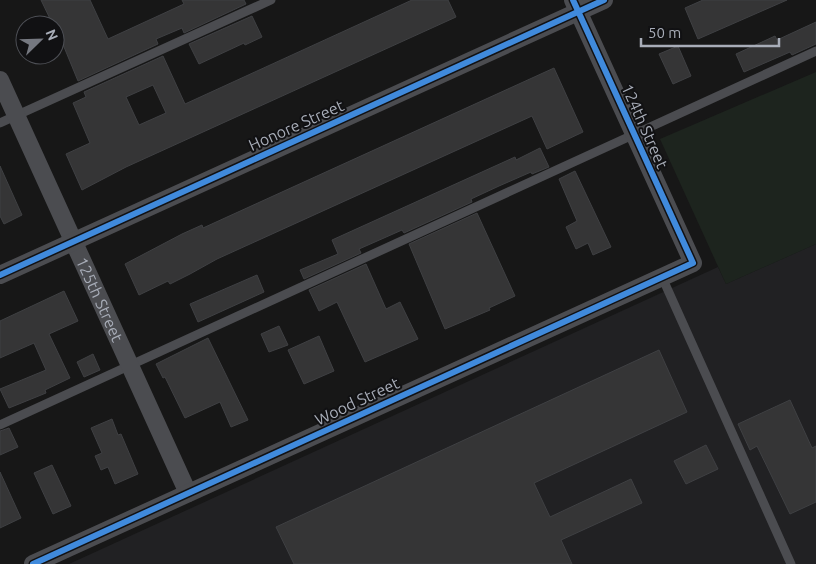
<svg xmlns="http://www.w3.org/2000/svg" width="816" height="564" viewBox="0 0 816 564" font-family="Ubuntu,sans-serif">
<rect width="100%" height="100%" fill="#171717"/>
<path fill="#212123" d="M816,244v320h-747l649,-297 8,17z"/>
<path fill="#1d241e" d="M816,72v172l-90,40 -66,-145z"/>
<path fill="#353536" stroke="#3f4043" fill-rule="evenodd" d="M41,0h49l18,39 76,-35 -2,-4h62l2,4 -62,29 -2,-5 -26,11 2,5 -80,37 -23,-56h-2z
M412,0h36l8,17 -330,150 -44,23 -16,-36 24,-11 -17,-40 13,-6 -2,-5 79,-36 22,48zM153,85l13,28 -27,12 -13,-28z
M703,0h84l-89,39 -13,-31z
M252,16l10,21 -17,8 -1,-2 -45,21 -10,-20z
M816,22v22l-24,11 -2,-3 -46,20 -8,-18 39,-18 2,4z
M678,46l13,30 -18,8 -14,-30z
M554,68l29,64 -36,17 -15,-33 -315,143 -27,15 -20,10 -2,-3 -29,14 -14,-31 57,-30 20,-9 1,3z
M540,148l9,19 -17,7 -1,-2 -32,14 -28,13 1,3 -68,31 -2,-3 -43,19 2,4 -57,26 -4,-9 38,-16 -6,-14 183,-83 1,3z
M0,166l22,49 -18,9 -4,-8z
M575,171l36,76 -18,8 -5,-12 -12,6 -10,-22 11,-6 -18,-42z
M477,213l38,83 -26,12 1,2 -45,19 -36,-85z
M366,264l20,45 14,-7 18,37 -53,23 -28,-60 -18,9 -10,-21z
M257,275l7,17 -66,30 -8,-18z
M64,291l14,30 -29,13 21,44 -25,12 1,3 -37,15 -9,-19 46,-19 -12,-27 -34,15v-37z
M279,326l9,19 -19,7 -8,-18z
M319,336l15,35 -30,13 -16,-34z
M208,338l40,82 -17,7 -11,-25 -35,16 -20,-41 -2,1 -7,-14z
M659,350l28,62 -153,71 16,34 81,-38 11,24 -81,37 11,24h-278l-18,-37z
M93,354l7,16 -16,7 -7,-15z
M790,400l22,48 4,-2v56l-26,12 -33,-68 -7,4 -12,-26z
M112,419l6,16 3,-1 17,40 -23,10 -7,-17 -7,3 -6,-14 7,-3 -11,-25z
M9,428l9,19 -18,8v-24z
M706,445l12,24 -32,15 -12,-23z
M52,465l19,41 -18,8 -19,-41z
M0,472l21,46 -21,10z"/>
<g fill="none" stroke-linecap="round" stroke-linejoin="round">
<path stroke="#4b4c50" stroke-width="9" d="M0,123l271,-123
M662,277l129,287
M0,425l816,-374"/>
<g stroke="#4b4c50" stroke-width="18">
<path id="s1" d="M0,80l188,413"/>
<path d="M0,275l604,-275"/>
<path d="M33,564l660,-301 -120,-263"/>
</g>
<defs>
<path id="cycleway" d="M0,275l604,-275
M33,564l660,-301 -120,-263"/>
</defs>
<use href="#cycleway" stroke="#111113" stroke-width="9"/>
<use href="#cycleway" stroke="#408adc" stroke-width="6"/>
</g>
<g text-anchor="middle" stroke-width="4" stroke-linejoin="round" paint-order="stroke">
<g font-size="16" fill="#a8adb8" stroke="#111113">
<text transform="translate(296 125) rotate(-24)" y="6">Honore Street</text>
<text transform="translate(645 126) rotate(66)" y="6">124th Street</text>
<text dy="6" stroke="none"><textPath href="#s1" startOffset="241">125th Street</textPath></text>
<text transform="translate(357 401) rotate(-25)" y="6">Wood Street</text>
</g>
</g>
<g transform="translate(40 40) rotate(67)"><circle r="24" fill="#111113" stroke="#4d4f55"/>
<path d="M0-4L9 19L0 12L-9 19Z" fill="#757880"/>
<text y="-8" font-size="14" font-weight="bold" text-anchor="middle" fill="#a8adb8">N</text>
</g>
<path d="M641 38v8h138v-8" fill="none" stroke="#a8adb8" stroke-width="2.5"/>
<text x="648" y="38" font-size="15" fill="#a8adb8" stroke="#111113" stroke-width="4" paint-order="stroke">50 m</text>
</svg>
